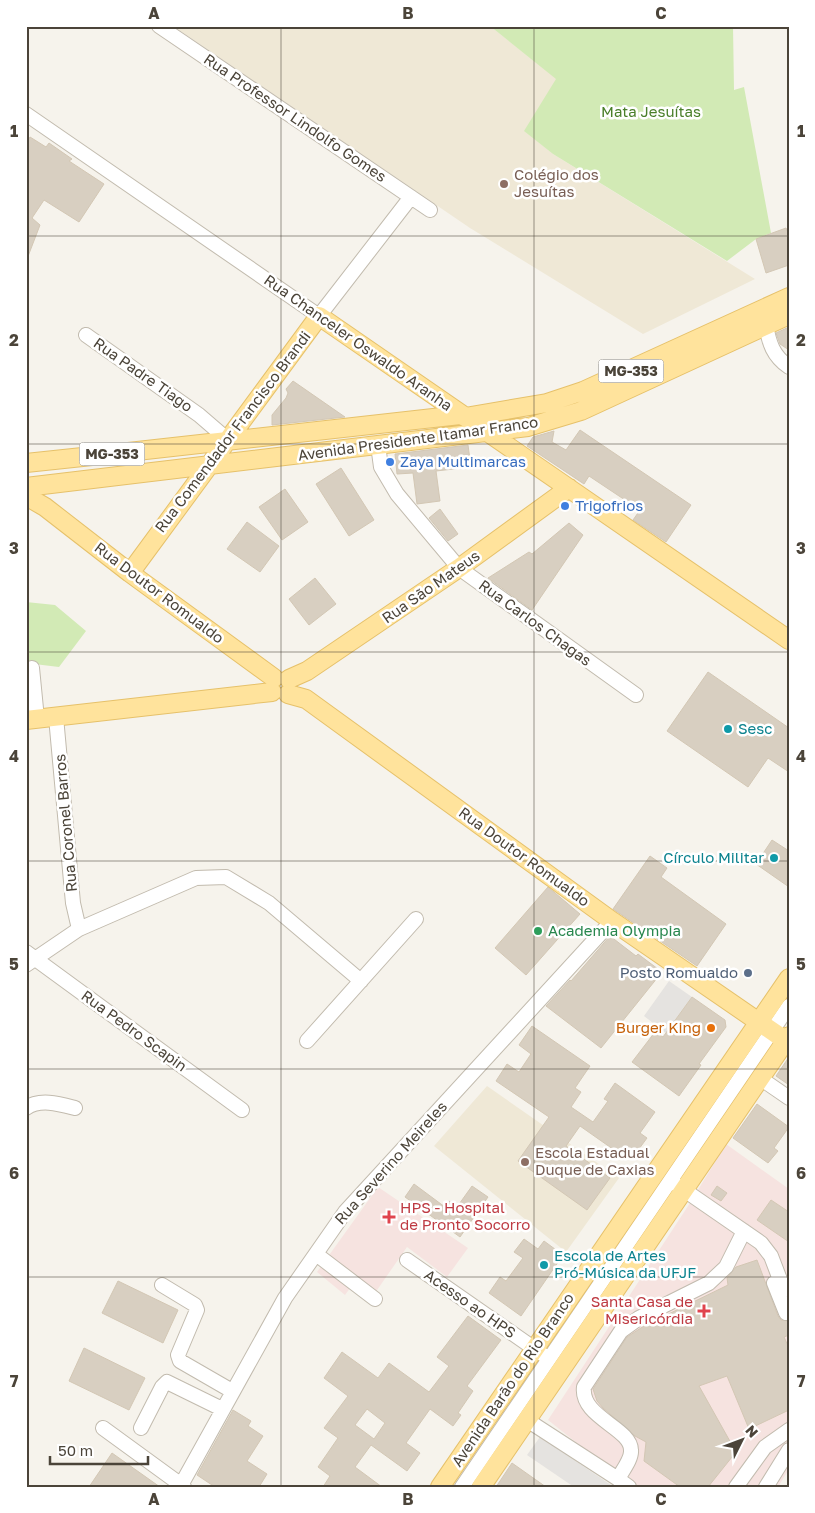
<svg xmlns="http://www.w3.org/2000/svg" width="815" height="1513" viewBox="0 0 815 1513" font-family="'Golos Text',sans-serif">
<rect width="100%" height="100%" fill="#f6f3ec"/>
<path fill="#efe8d6" d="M173,26h317l67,53 -32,52 28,23 202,125 -112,55 -173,-106z
M487,1086l132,92 -53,74 -132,-106z"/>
<path fill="#f6e3e0" d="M726,1144l63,45v280l-11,18h-146l-84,-67 142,-217z
M378,1187l90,61 -21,29 -40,-30 -32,46 -19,-13 -11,15 -28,-23z"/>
<path fill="#d2eab5" d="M490,26h243l1,64 10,-3 27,146 -15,6 -29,22 -174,-107 -29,-23 32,-52z
M26,602l29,3 31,26 -27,36 -33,-4z"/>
<path fill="#e5e3e0" d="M669,981l23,16 -26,36 -22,-17z
M540,1437l74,50h-40l-47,-32z"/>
<path fill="#d8cfc1" stroke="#d3c7b4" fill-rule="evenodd" d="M30,137l16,10 3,-4 23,16 -3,2 35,23 -25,38 -35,-22 -12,18 8,7 -13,34 -1,-116z
M786,228l3,7v30l-23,8 -10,-34z
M789,327v23l-9,-6 -4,-11z
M293,381l52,36 -73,8v-10l14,-17 2,-5 -2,-4z
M580,430l111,75 -25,37 -33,-22 7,-10 -51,-34 -5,8 -57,-38 6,-9 21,-6 -2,11 14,8z
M468,445l3,22 -35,4 4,30 -23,3 -4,-31 -16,1 -2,-20z
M341,468l33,52 -25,16 -33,-52z
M285,489l23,33 -26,18 -23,-33z
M440,509l18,25 -10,7 -19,-23z
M247,522l32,24 -19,26 -33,-23z
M569,523l14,12 -51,75 -44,-32 41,-26 3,2z
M315,578l21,26 -27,21 -20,-26z
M708,672l81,56v44l-21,-14 -20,29 -81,-56z
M772,840l17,11v36l-33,-23z
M650,856l17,12 -6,9 65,47 -29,42 -84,-57z
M548,887l32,27 -54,61 -31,-27z
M610,936l26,20 2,-2 24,18 -61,76 -55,-42 24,-26 1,1z
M692,997l33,23 1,7 -27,37 2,1 -22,31 -47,-34 23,-30 8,5z
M532,1026l58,40 -15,22 6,4 -10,15 22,15 15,-21 -4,-2 11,-16 40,29 -15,21 7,5 -11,15 -3,-2 -6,8 -47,-33 -14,20 44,32 -23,32 -69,-49 31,-44 -53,-36 11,-17 12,8 12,-18 -12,-9z
M789,1057v28l-13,-9z
M757,1104l32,23 -15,21 4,3 -10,12 -35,-25z
M414,1184l31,23 4,-6 8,6 15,-21 16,11 -28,40 -55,-40z
M717,1186l10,7 -6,8 -10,-6z
M771,1200l18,12v30l-32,-22z
M524,1239l14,10 6,-8 19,14 -42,61 -32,-23 11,-16 6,4 17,-23 -9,-6z
M757,1260l21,56 3,4 8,1v14l-5,2 5,11v62l-40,19 -22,-53 -28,10 37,66 -28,35h-28l-36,-26 2,-19 -11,-6 -32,-28 -6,-7 -4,-12 34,-52 17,-11 84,-41 -1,-7 9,-11z
M118,1281l60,29 -15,33 -61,-30z
M468,1316l33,24 -34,46 6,5 -15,22 3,2 -8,11 -23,-17 -24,34 14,10 -13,18 -36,-26 -16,22 27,20h-59l7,-11 -12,-9 20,-29 -14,-10 24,-32 -24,-18 18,-26 36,26 11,-15 40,29 20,-26 -12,-9zM367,1409l18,14 -11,16 -19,-14z
M84,1348l61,30 -16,32 -60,-29z
M233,1410l18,11 -3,5 15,10 -16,25 20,13 -8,13h-44l-18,-12z
M112,1453l48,34h-71z
M512,1463l34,24h-50z"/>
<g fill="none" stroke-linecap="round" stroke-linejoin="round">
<defs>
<path id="minor" d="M159,26l271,184
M26,114l293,202 92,-119
M766,325c3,18 7,31 23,42
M86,335l113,80 29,25
M378,445l3,22 16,27 62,74 177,127
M32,668l5,51
M56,717l17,186 6,26
M26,952l216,158
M26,965l53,-36 117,-51 30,-1 43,26 92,78
M307,1041l109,-122
M760,1078l29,20
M26,1108c14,-10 34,-4 49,0
M677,1185l84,58 10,13 13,34
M316,1254l59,45
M407,1260l135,94
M774,1283l12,30
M162,1285l33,20 2,5 -19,45 2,6 52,30
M527,1420l91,59
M103,1428l81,59
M141,1428l21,-41 5,-5 55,27
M180,1487l105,-189 60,-86 267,-291
M462,1487l327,-481
M629,1487l-11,-8c4,-8 14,-20 13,-29 0,-22 -51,-33 -47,-63l37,-56 18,-13 70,-35 17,-16 18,-36
M736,1487l29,-40 24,-17
M766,1487l23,-37"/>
<path id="major" d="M26,463c145,-15 290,-32 434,-48l5,2 82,-14 36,-12 206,-94
M26,487l502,-60 53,-16 208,-96
M26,496l19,11 85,66 144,105
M130,573l189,-257 470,324
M289,679l18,-8 152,-103 110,-80
M288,694l18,5 306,222 173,119
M26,720l246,-28
M440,1487l349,-509
M481,1487l308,-451"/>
</defs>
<use href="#minor" stroke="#c2bbae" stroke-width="16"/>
<use href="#major" stroke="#e6c16a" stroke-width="20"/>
<use href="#minor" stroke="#fff" stroke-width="14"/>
<use href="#major" stroke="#ffe39c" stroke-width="18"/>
</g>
<path fill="none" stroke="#4b4439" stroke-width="1" stroke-opacity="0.55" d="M281,26v1461M534,26v1461M26,236h763M26,444h763M26,652h763M26,861h763M26,1069h763M26,1277h763"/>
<g fill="#8d6e63" stroke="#fff" stroke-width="2">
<circle cx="504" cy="184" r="5"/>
<circle cx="525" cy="1162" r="5"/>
</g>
<g fill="#3f7fe0" stroke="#fff" stroke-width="2">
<circle cx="390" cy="462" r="5"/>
<circle cx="565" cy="506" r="5"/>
</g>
<g fill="#0f9aa8" stroke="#fff" stroke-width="2">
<circle cx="728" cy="729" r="5"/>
<circle cx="774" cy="858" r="5"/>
<circle cx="544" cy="1265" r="5"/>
</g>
<circle fill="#2e9e5b" stroke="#fff" stroke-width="2" cx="538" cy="931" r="5"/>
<circle fill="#5c6f8a" stroke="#fff" stroke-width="2" cx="748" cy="973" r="5"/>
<circle fill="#e8710a" stroke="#fff" stroke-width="2" cx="711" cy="1028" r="5"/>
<g fill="#e0444e" stroke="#fff" stroke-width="2">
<path d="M386.5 1209.5h5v5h5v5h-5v5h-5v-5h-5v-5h5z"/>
<path d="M701.5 1303.5h5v5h5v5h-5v5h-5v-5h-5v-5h5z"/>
</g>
<g text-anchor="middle" stroke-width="5" stroke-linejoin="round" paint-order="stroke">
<g fill="#fff" stroke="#817c74" stroke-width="1">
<rect x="598.5" y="359.5" width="65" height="23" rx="4"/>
<rect x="79.5" y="442.5" width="65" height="23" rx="4"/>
</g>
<g font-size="14" font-weight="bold" fill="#4b4439">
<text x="631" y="376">MG-353</text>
<text x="112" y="459">MG-353</text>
</g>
<g font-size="15" fill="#4a7f2a" stroke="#fff">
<text x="651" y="117">Mata Jesuítas</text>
</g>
<g font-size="15" fill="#4b4439" stroke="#fff">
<text transform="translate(295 118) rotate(34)" y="5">Rua Professor Lindolfo Gomes</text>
<text transform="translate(358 343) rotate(35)" y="5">Rua Chanceler Oswaldo Aranha</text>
<text transform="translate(143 375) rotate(35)" y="5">Rua Padre Tiago</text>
<text transform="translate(233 432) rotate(-53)" y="5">Rua Comendador Francisco Brandi</text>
<text transform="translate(418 439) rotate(-8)" y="5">Avenida Presidente Itamar Franco</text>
<text transform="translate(431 587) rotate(-35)" y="5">Rua São Mateus</text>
<text transform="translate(159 593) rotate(37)" y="5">Rua Doutor Romualdo</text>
<text transform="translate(535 623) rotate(36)" y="5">Rua Carlos Chagas</text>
<text transform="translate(66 823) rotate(-95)" y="5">Rua Coronel Barros</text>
<text transform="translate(524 857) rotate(36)" y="5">Rua Doutor Romualdo</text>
<text transform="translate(134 1031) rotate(36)" y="5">Rua Pedro Scapin</text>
<text transform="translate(391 1163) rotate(-48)" y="5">Rua Severino Meireles</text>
<text transform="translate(470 1304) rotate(35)" y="5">Acesso ao HPS</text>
<text transform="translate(513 1380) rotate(-56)" y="5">Avenida Barão do Rio Branco</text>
</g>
<g font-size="15" fill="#785e54" stroke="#fff" text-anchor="start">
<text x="514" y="180">Colégio dos<tspan x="514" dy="17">Jesuítas</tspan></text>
<text x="535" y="1158">Escola Estadual<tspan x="535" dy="17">Duque de Caxias</tspan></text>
</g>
<g font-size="15" fill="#366cbe" stroke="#fff" text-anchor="start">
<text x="400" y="467">Zaya Multimarcas</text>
<text x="575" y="511">Trigofrios</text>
</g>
<g font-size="15" fill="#0d838f" stroke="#fff" text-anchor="start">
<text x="738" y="734">Sesc</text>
<text x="764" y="863" text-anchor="end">Círculo Militar</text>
<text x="554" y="1261">Escola de Artes<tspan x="554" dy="17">Pró-Música da UFJF</tspan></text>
</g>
<g font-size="15" fill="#27864d" stroke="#fff" text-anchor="start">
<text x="548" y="936">Academia Olympia</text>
</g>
<g font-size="15" fill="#4e5e75" stroke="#fff" text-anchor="end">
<text x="738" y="978">Posto Romualdo</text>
</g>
<g font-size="15" fill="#c56008" stroke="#fff" text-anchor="end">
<text x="701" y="1033">Burger King</text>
</g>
<g font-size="15" fill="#be3a42" stroke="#fff" text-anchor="start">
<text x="400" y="1213">HPS - Hospital<tspan x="400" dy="17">de Pronto Socorro</tspan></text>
<text x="693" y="1307" text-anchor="end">Santa Casa de<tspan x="693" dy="17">Misericórdia</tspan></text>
</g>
</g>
<rect width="815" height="1513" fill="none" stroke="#ffffff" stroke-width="55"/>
<g transform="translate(742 1440) rotate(48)" stroke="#ffffff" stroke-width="4" paint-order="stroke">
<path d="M0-4L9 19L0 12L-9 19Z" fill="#4b4439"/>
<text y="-8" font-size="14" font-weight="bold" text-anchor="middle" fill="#4b4439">N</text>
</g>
<path d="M50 1456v8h98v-8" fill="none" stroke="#4b4439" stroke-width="2.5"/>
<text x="58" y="1456" font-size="15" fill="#4b4439" stroke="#ffffff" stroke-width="4" paint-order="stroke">50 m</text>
<rect x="28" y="28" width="760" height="1458" fill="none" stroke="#4b4439" stroke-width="2"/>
<g font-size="16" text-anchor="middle" font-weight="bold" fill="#4b4439">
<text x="154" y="19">A</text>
<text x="408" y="19">B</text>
<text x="661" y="19">C</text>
<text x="14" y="137">1</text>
<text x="801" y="137">1</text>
<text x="14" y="346">2</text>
<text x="801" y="346">2</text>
<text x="14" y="554">3</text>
<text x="801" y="554">3</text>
<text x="14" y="762">4</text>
<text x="801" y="762">4</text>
<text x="14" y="970">5</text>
<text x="801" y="970">5</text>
<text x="14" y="1179">6</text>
<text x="801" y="1179">6</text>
<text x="14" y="1387">7</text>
<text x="801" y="1387">7</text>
<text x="154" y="1505">A</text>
<text x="408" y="1505">B</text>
<text x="661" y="1505">C</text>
</g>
</svg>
